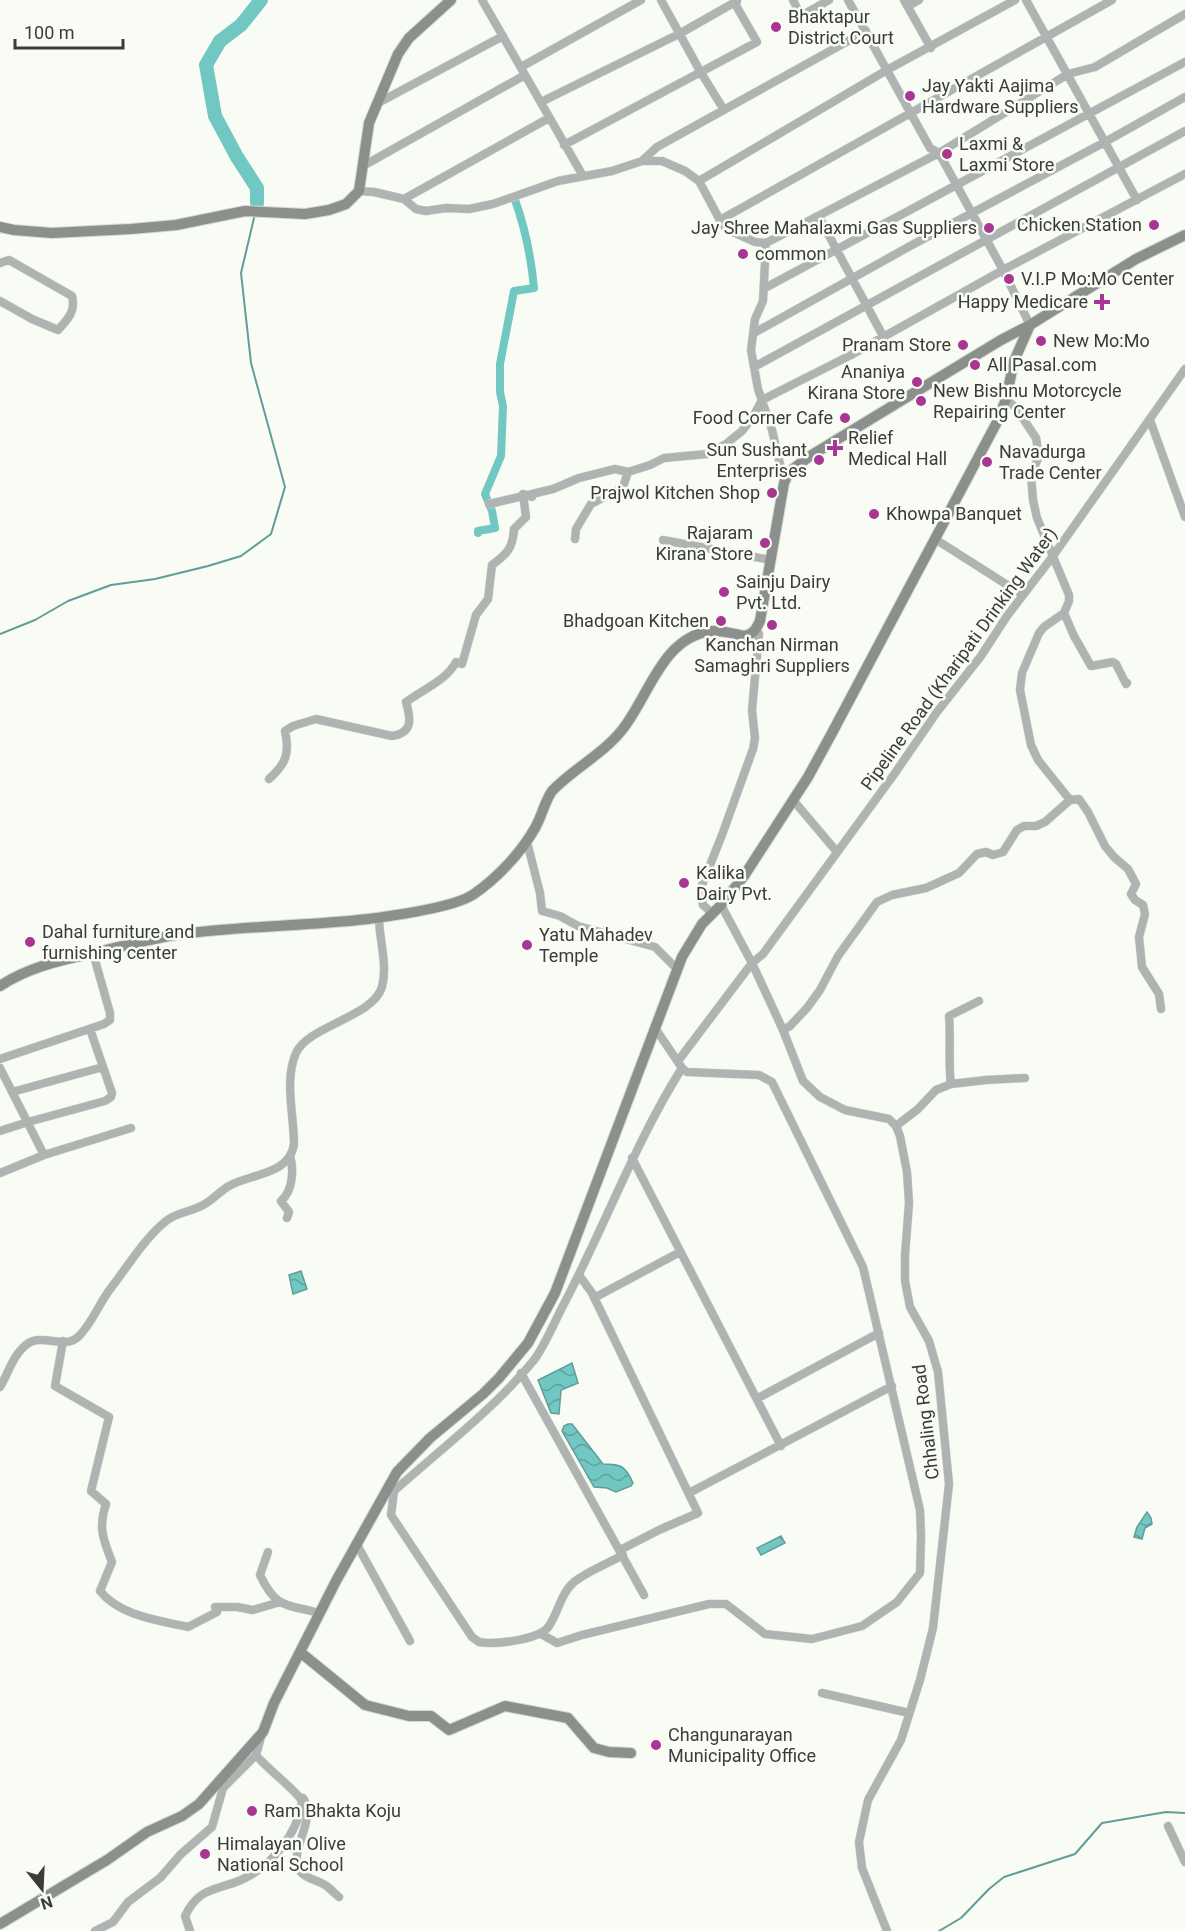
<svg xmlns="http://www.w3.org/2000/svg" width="1185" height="1931" viewBox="0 0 1185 1931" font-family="Roboto,sans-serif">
<defs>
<pattern id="water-waves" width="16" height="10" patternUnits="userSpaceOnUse" patternTransform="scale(1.5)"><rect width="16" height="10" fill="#71c7c1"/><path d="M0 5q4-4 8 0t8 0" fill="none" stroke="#5ea39e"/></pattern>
</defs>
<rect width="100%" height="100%" fill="#f8fcf4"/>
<path fill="url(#water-waves)" stroke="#619d98" stroke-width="1.5" d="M301,1271l6,18 -14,5 -4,-19z
M572,1363l6,20 -17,7 -2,24 -8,-1 -13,-33z
M568,1424h4l31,40c17,0 22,1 30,19l-2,3 -15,6 -9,-4 -13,-1 -32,-56 2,-5z
M1147,1512l4,6 1,6 -7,4 -3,11 -8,-2 3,-10z
M781,1536l4,7 -24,12 -4,-7z"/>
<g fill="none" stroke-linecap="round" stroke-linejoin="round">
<path stroke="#619d98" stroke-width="2" d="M0,634l35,-14 33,-19 43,-16 44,-6 53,-13 33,-10 30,-22 14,-47 -34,-124 -10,-90 14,-59
M939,1931l22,-13 28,-29 15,-12 71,-23 27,-31 64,-11 19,1"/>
<path stroke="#71c7c1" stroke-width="8" d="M478,533v-2l17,-3 -3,-17 -7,-17 16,-38 2,-50 -3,-14v-28l14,-73 20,-3c-3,-32 -9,-61 -20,-91"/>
<path stroke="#71c7c1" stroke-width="14" d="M257,203v-15l-20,-31 -22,-41 -9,-51 14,-24 21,-16 20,-25"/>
<defs>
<path id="street" d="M482,0l101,176
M661,0l39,71 24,39
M793,0l8,16 28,-16
M848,0l82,148 9,5 64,117 27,55
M904,0l27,48
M1026,0l111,200
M908,6l11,-6
M521,67l120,-67
M541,102l138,-68 58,-33
M378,103l125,-67
M564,145l193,-103 -23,-40
M642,161l15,-14 209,-116
M363,166l162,-91
M699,181l188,-111 128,-70
M359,191l15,1 30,7 12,10 10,2 20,-3 23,1 24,-5 65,-23 54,-10 30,-10h20l23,10 14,10 23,43 6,6 27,12 11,1 173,-90 129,-79 27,-7 90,-53
M404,199l145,-81
M819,217l64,119
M720,220l392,-220
M766,243l-3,58 -8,18 -4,31 7,39 14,41 12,51
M0,263l9,-3 63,36c4,15 -4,23 -14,34l-26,-11 -32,-18
M765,288l420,-226
M754,333l158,-88 193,-103 80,-45
M754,367l431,-236
M1006,399l10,9 20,30 3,18 -8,19 2,25 4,18 32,77v6l-5,12 10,23 17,30 22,-4 3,2 10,20 1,-1
M1150,420l35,97
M489,504l64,-15 26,-11 36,-9 13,3
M575,539l1,-10 15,-25 32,-17 5,-15 22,-7 14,-7 43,-4 19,-10 16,-13 12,-16 8,-15 89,-45 152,-85 182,-96
M935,539l88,56
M663,540l108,20
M1064,613l-20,14 -5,6 -17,40 -2,17 11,55 7,15 32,40 9,-1 9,13 17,34 9,11 14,12 8,15 -5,10 4,6 8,5 2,9 -6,23 3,30 17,27 2,15
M269,779c17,-15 21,-26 16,-48l8,-5 23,-7 76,17c21,-3 19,-17 14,-34 16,-12 41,-22 50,-40l6,2 14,-49 12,-16 4,-34c15,-11 21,-17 22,-36l12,-12 -3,-23 9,3
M793,800l44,52
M527,842l13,51 2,18 18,5 18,10 77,21 22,22
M721,905l31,58 31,67 20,51 17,16 25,13 44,9 7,7 4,10 7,36 2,31 -4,52v26l5,26 19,34 9,31 11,112 -16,144 -13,52 -19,60 -33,60 -9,42 3,26 25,63
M713,914l-10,-9 -3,-15 22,-55 31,-86 2,-11 -3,-28 7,-76 -3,-5
M783,1030l7,-4 17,-18 13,-18 18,-34 39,-54 15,-7 34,-7 33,-15 18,-19 9,-2 7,3 10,-3 14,-22 7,-4h12l9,-4 25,-22
M0,1059l104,-35 6,-4v-7l-17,-60
M678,1061l74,-98 11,-9 132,-181 42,-61 44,-56 26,-40 46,-60 132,-187
M0,1068l44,87
M951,1084c-3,-22 0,-46 -2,-68l30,-15
M12,1092l91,-25
M896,1126l22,-17 18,-19 15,-6 35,-4 39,-2
M0,1131l28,-9 77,-21 6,-4 1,-4 -22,-64
M632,1158l149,288
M0,1173l44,-18 87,-27
M287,1218l2,-6 -8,-11c12,-10 13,-32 9,-45
M579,1275l13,18 106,220 -39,17 -39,20
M594,1298l86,-46
M63,1341l-8,45 54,31 -18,74 15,13c-8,24 -3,35 6,58l-12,29c20,25 58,29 88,36l29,-15 -2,-5h22l16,3 27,-8
M521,1373l123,222
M0,1387c8,-13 13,-32 26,-42 15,-13 38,5 52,-8 14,-13 21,-34 33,-49 17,-22 33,-49 55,-67 11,-9 25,-9 37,-16 10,-5 17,-14 26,-19 20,-12 61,-11 65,-42 0,-29 -10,-64 2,-91 12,-27 77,-36 86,-66 6,-22 -3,-48 -3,-69
M758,1398l121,-65
M689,1493l203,-107
M356,1543l54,98
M268,1552l-8,23c16,34 26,29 59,38
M623,1555c-16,9 -35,16 -49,27 -13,11 -16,31 -25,44 -9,14 -55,19 -70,16l-7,-5 -81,-122 3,-24c47,-42 100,-82 140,-131 12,-16 22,-42 32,-60 40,-77 70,-159 116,-232
M541,1634l16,9 25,-8 127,-31h17l39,30 47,5 50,-13 35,-24 23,-29 1,-37 -1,-26 -57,-243 -91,-185 -13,-7 -72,-3 -5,-4 -27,-40
M822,1693l87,20
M303,1798c15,22 -16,53 -3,73 6,8 17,9 25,14 5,3 9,8 14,12
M1168,1826l17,36
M95,1931l18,-9 15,-20 32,-24 21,-24 31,-27 11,-39 33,-33
M190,1931l-5,-15c14,-29 30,-25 56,-36 30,-13 57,-46 61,-79 -7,-12 -35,-32 -46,-46l5,-18"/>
<path id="secondary" d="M0,227l14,3 38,3 79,-4 45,-4 69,-14 60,3 24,-4 17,-6 13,-13 10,-68 29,-69 11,-16 42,-38
M0,986c30,-20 63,-26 98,-34 28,-7 56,-14 84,-18 62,-8 124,-8 186,-15 23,-3 88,-12 106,-25 23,-16 47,-41 61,-66 7,-12 9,-25 17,-37 21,-22 51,-37 70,-61 27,-33 40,-94 90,-99 10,-1 22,3 32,5 9,-1 12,-7 16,-15l24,-138 5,-11 21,-16 191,-116 29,-15
M300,1652l65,53 44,11h22l18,14 56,-24 63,12 26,30 15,4 22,1
M0,1924l107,-64 40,-28 35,-16 17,-12 64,-72 11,-29 62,-122 61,-109 33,-34 53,-44 16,-16 29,-35 27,-50 127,-336 20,-33 19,-19 23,-29 64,-99 24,-44 165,-311 9,-23 8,-38 16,-36 106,-66 49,-24"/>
</defs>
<use href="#street" stroke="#d6d9d2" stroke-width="9"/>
<use href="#secondary" stroke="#d6d9d2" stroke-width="12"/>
<use href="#street" stroke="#afb3b1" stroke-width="8"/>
<use href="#secondary" stroke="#8b908d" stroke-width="10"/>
</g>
<g fill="#a83692" stroke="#f8fcf4" stroke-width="2">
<circle cx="776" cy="27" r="6"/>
<circle cx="910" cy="96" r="6"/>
<circle cx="947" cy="154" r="6"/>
<circle cx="1154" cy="225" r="6"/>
<circle cx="989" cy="228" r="6"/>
<circle cx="743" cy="254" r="6"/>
<circle cx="1009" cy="279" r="6"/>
<path d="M1099 293h6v6h6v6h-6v6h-6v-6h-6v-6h6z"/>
<circle cx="1041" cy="341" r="6"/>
<circle cx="963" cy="345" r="6"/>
<circle cx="975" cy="365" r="6"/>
<circle cx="917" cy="382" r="6"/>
<circle cx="921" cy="401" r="6"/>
<circle cx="845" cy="418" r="6"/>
<path d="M832 439h6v6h6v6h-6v6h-6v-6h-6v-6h6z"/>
<circle cx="819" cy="460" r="6"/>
<circle cx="987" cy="462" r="6"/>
<circle cx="772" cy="493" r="6"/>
<circle cx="874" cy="514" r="6"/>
<circle cx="765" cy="543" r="6"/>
<circle cx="724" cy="592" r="6"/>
<circle cx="721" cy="621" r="6"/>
<circle cx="772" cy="625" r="6"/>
<circle cx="684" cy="883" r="6"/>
<circle cx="30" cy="942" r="6"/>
<circle cx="527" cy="945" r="6"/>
<circle cx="656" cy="1745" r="6"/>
<circle cx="252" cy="1811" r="6"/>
<circle cx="205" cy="1854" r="6"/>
</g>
<g text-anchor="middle" stroke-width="5" stroke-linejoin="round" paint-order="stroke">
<g font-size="18" fill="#3b3c39" stroke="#f8fcf4" text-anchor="start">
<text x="788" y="23">Bhaktapur<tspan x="788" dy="21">District Court</tspan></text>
<text x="922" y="92">Jay Yakti Aajima<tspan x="922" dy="21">Hardware Suppliers</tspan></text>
<text x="959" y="150">Laxmi &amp;<tspan x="959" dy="21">Laxmi Store</tspan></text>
<text x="1142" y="231" text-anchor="end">Chicken Station</text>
<text x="977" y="234" text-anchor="end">Jay Shree Mahalaxmi Gas Suppliers</text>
<text x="755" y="260">common</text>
<text x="1021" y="285">V.I.P Mo:Mo Center</text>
<text x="1088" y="308" text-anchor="end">Happy Medicare</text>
<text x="1053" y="347">New Mo:Mo</text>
<text x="951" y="351" text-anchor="end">Pranam Store</text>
<text x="987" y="371">All Pasal.com</text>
<text x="905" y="378" text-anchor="end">Ananiya<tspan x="905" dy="21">Kirana Store</tspan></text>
<text x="933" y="397">New Bishnu Motorcycle<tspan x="933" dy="21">Repairing Center</tspan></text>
<text x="833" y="424" text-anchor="end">Food Corner Cafe</text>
<text x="848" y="444">Relief<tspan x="848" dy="21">Medical Hall</tspan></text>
<text x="807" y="456" text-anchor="end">Sun Sushant<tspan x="807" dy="21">Enterprises</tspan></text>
<text x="999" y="458">Navadurga<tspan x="999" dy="21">Trade Center</tspan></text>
<text x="760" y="499" text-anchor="end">Prajwol Kitchen Shop</text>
<text x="886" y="520">Khowpa Banquet</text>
<text x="753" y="539" text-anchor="end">Rajaram<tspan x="753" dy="21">Kirana Store</tspan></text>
<text x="736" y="588">Sainju Dairy<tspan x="736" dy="21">Pvt. Ltd.</tspan></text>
<text x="709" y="627" text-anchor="end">Bhadgoan Kitchen</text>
<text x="772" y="651" text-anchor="middle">Kanchan Nirman<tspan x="772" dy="21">Samaghri Suppliers</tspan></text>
<text x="696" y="879">Kalika<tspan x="696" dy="21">Dairy Pvt.</tspan></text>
<text x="42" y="938">Dahal furniture and<tspan x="42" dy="21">furnishing center</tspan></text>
<text x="539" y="941">Yatu Mahadev<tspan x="539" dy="21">Temple</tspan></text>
<text x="668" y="1741">Changunarayan<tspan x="668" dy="21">Municipality Office</tspan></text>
<text x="264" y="1817">Ram Bhakta Koju</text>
<text x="217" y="1850">Himalayan Olive<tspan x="217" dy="21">National School</tspan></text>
</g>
<g font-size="18" fill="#3b3c39" stroke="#f8fcf4">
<text transform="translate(959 659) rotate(-54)" y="6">Pipeline Road (Kharipati Drinking Water)</text>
<text transform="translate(926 1422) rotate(-97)" y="6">Chhaling Road</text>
</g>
</g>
<g transform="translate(42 1889) rotate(162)" stroke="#f8fcf4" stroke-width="4.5" paint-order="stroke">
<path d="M0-4.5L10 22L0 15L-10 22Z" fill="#3b3c39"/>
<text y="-9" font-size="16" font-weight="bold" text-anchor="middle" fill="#3b3c39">N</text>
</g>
<path d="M15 39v9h108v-9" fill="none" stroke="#3b3c39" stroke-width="3"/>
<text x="24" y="39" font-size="18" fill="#3b3c39" stroke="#f8fcf4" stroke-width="4.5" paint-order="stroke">100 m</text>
</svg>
